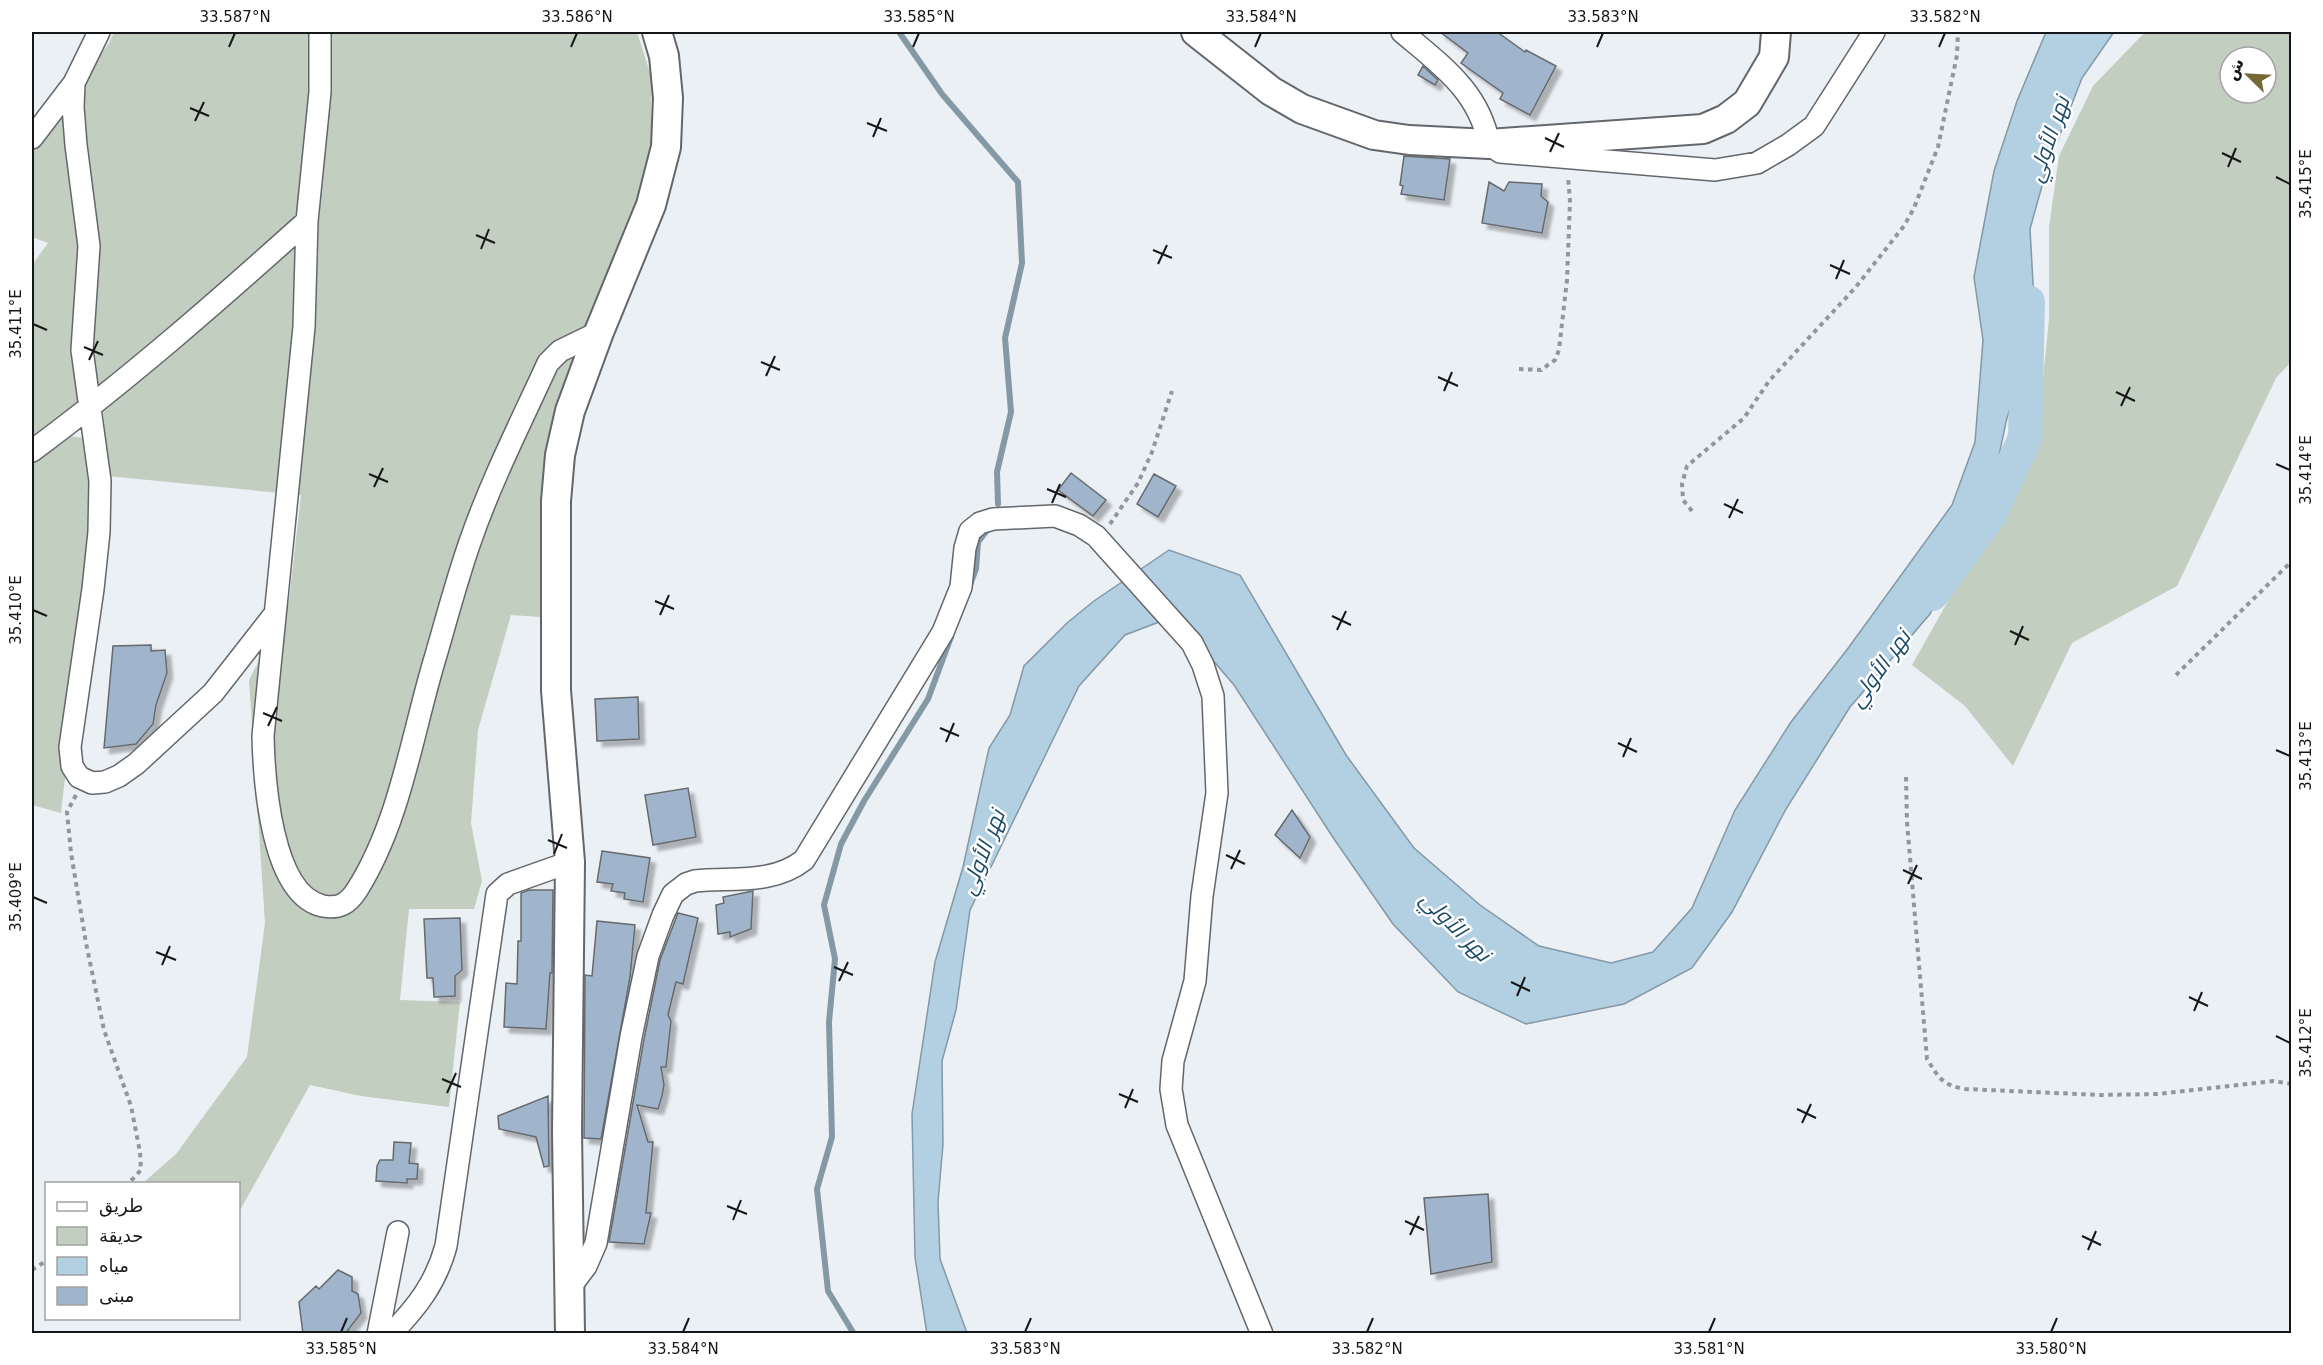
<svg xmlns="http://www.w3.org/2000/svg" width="2323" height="1365" viewBox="0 0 2323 1365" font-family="'DejaVu Sans',Cairo,sans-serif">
<defs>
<filter id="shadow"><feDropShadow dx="5.5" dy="5.5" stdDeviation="1.5" flood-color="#0004"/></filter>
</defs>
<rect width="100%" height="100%" fill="#ebf0f5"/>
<path fill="#c2cebf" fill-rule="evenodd" d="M114,32h523l14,44 1,79 -22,74 -65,152 -10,40 -8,40 -7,156 -29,-2 -33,115 -7,93 11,58 -8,28h-65l-9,91 60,2 -11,105 -88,-11 -51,-11 -71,127 -1,-28 -95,-1 33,-29 71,-97 18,-134 -16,-243 40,-79 12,-106 -194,-19 -3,-57 -6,-31 -66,50v-173l16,-22 -16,-6v-90l77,-104z
M2145,32h146v330l-15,16 -99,208 -105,57 -59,123 -48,-60 -53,-41 93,-165 33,-73 11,-108v-92l10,-71 34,-70zM2230,57h36v36h-36z
M70,436l14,2 9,96 -32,279 -29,-8v-341z"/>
<path fill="#b3cfe2" stroke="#8498a5" stroke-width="1.5" d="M2046,32h68l-32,46 -35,90 -17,61 5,90 -29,103 -15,72 -61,120 -80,93 -64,102 -54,103 -40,56 -68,36 -98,20 -68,-32 -65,-68 -59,-85 -100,-154 -59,-69 -50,19 -46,51 -109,224 -14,100 -14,51 1,83 -5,58 2,57 27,74 -40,1 -12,-77 -3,-143 23,-152 28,-95 26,-119 21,-33 14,-49 43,-43 27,-22 75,-51 71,25 106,180 68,93 66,57 59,41 72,17 42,-11 39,-44 43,-98 56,-88 58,-75 103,-142 23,-63 8,-102 -9,-63 20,-106 23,-70z"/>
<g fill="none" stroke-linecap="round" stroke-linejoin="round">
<path stroke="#8498a5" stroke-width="6" d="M899,32l43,62 76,88 4,81 -17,75 6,74 -14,60 1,32
M970,585l6,-16 2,-27 11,-14
M854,1334l-26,-43 -11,-102 15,-52 -3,-115 6,-63 -11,-54 17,-61 23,-43 64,-102 23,-62"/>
<path stroke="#b3cfe2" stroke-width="34" d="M1932,594l57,-78 36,-78 3,-136"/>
</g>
<path fill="#a0b5cc" stroke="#666a6e" stroke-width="1.5" filter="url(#shadow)" d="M1440,32h57l28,20 1,-2 30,16 -26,49 -30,-16 3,-6 -42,-30 7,-10z
M1423,66l15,14 -3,5 -17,-10z
M1404,156l46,3 -6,41 -43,-6 2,-8 -3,-1z
M1489,182l15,9 5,-9 33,2 -1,12 7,6 -6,31 -60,-10z
M1071,473l35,27 -13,16 -35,-26z
M1154,474l22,12 -18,31 -21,-13z
M151,645v6l14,-1 2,23 -11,32 -3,19 -17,20 -32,4 9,-102z
M638,697l1,42 -42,2 -2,-42z
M688,788l8,49 -43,8 -8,-50z
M1292,810l18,27 -10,21 -25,-23z
M602,851l48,7 -7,44 -19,-3 1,-6 -14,-2 2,-7 -16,-2z
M529,890h24l-1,83h-2l-4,56 -42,-2 2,-44 11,1 1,-43h3v-48z
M753,891l-2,38 -21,8v-5l-12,2 -2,-29 8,-2 -1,-6z
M678,913l20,5 -15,66 -7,-2 -8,33 3,6 -5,46h-5l3,18 -2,11 -4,13 -21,-4 11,37h5l-7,71h5l-7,31 -35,-2 35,-203 16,-79z
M460,918l2,52 -7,6v20l-21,1 -1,-19h-6l-3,-59z
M597,921l38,4 -5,52 -29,162 -17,-1 1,-163 7,1z
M548,1096l1,70 -5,1 -8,-30 -37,-8 -1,-13z
M394,1142l17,1 -2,20 9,1 -1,15h-10v4l-31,-2 1,-15 3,-6h13z
M1488,1194l4,68 -61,12 -7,-76z
M338,1270l14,7v14l6,3 3,19 -16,21h-42l-4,-32 17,-16 3,3z"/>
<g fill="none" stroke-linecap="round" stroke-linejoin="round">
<defs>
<path id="minor" d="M320,32v60l-13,129 -3,106 -41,409c1,43 8,159 60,170 16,3 25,-2 34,-16 44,-70 55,-157 79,-235 11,-38 21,-76 34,-113 21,-61 51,-120 78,-179l12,-12 39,-19
M1402,32c39,33 77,59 87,112l11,8 215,18 42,-7 31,-18 26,-19 60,-94
M74,83l-1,24 3,38 13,101 -7,104 18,131 -1,51 -6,57 -23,158 2,19 7,11 13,6 13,-1 14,-6 17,-12 77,-71 61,-78
M32,138l42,-55 25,-51
M32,451c96,-71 186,-150 275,-230
M568,1290l18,-24 10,-23 35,-206 17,-81 15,-41 10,-21 13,-10 9,-3c37,-4 77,4 109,-21l139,-228 18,-45 4,-39 5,-17 10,-8 13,-4 62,-3 24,9 17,11 96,107 11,22 10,31 4,97 -15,103 -7,85 -22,80 -2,28 6,36 85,209
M378,1334l20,-102
M391,1334c26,-27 45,-51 55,-88l51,-352 11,-10 62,-22"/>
<path id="secondary" d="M1196,32l75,59 31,18 72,26 35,5 80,4 214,-15 23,-10 21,-16 27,-46 2,-25
M570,1334l-3,-203 3,-269 -14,-172v-189l4,-46 10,-44 29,-79 52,-127 15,-58 2,-49 -4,-42 -7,-24"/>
</defs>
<use href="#minor" stroke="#63676b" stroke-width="24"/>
<use href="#secondary" stroke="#63676b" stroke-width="32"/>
<path stroke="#929599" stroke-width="4" stroke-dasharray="4.5 4.5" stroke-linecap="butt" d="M1519,369l22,1 14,-10 4,-10 8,-70 3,-79 -2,-25
M1692,511l-9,-11 -1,-16 5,-18 57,-48 25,-37 86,-93 49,-62 10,-18 24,-61 19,-92 1,-23
M1110,524l28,-41 14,-31 20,-61
M2176,675l116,-114
M1906,777l1,45 20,237c12,19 15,26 38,30l135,6 57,-1 116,-13 19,3
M76,795l-9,17 4,41 15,90 18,87 27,76 9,46 1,18 -13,14
M32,1270l14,-9"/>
<use href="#minor" stroke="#fff" stroke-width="21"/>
<use href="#secondary" stroke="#fff" stroke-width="28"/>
</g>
<path fill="none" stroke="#151618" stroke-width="2" d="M229,47l6,-14M571,47l6,-14M913,47l6,-14M1255,47l6,-14M1597,47l6,-14M1939,47l6,-14M190,108l19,8M195,121l9,-19M867,123l20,8M873,137l8,-19M1545,138l19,9M1550,152l9,-19M2222,153l19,9M2228,167l8,-19M2276,177l14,7M476,235l19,8M481,249l8,-20M1153,250l19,8M1158,264l9,-19M1830,265l20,9M1836,279l8,-19M33,324l14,6M84,347l19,8M89,360l9,-19M761,362l19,8M766,376l9,-20M1438,377l20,9M1444,391l8,-19M2116,392l19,9M2121,406l9,-19M2276,464l14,6M369,474l19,8M374,487l9,-19M1047,489l19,8M1052,503l8,-19M1724,504l19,9M1729,518l9,-19M655,601l19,8M33,610l14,6M660,615l9,-20M1332,616l19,9M1337,630l9,-19M2010,631l19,9M2015,645l8,-19M263,713l19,8M268,726l9,-19M940,728l19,8M946,742l8,-19M1618,743l19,9M2276,750l14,6M1623,757l8,-19M548,840l19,8M554,854l8,-20M1226,855l19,9M1231,869l9,-19M1903,870l19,9M1908,884l9,-19M33,897l14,6M156,952l20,8M162,965l8,-19M834,967l19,8M839,981l9,-19M1511,982l19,9M1517,996l8,-19M2189,997l19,9M2194,1011l8,-19M2276,1036l14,7M442,1079l19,8M447,1093l9,-20M1119,1094l19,8M1125,1108l8,-19M1797,1109l19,9M1802,1123l9,-19M727,1206l20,8M733,1220l8,-20M1405,1221l19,9M1410,1235l9,-19M2082,1236l19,9M2088,1250l8,-19M341,1332l6,-14M683,1332l6,-14M1025,1332l6,-14M1367,1332l6,-14M1709,1332l6,-14M2051,1332l6,-14"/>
<g text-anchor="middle" stroke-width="5" stroke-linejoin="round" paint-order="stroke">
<g font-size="22" font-style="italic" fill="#1b4a67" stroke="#fff">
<text transform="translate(2048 139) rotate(-71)" y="8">نهر الأولي</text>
<text transform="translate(1879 668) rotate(-54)" y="8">نهر الأولي</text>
<text transform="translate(982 852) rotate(-69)" y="8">نهر الأولي</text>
<text transform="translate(1456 926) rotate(45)" y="8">نهر الأولي</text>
</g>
</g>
<rect width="2323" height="1365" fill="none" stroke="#ffffff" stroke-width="66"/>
<rect x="45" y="1182" width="195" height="138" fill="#ffffff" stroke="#a1a2a3" stroke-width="1.5"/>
<rect x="57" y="1202" width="30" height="9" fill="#ffffff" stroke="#a1a2a3" stroke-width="1.5"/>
<text x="99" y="1212" font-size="18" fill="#151618">طريق</text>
<rect x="57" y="1227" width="30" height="18" fill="#c2cebf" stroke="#a1a2a3" stroke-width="1.5"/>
<text x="99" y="1242" font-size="18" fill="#151618">حديقة</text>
<rect x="57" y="1257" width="30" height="18" fill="#b3cfe2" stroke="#a1a2a3" stroke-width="1.5"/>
<text x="99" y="1272" font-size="18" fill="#151618">مياه</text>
<rect x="57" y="1287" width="30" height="18" fill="#a0b5cc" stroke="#a1a2a3" stroke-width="1.5"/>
<text x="99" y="1302" font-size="18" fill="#151618">مبنى</text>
<g transform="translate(2248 75) rotate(294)"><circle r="28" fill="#ffffff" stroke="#a1a2a3" stroke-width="1.5"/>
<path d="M0-4.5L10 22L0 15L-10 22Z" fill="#756835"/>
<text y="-9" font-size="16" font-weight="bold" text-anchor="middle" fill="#151618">ش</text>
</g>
<rect x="33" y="33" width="2257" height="1299" fill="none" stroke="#151618" stroke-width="2"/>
<g font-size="15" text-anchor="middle" fill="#151618">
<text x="235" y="22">33.587°N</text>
<text x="577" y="22">33.586°N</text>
<text x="919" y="22">33.585°N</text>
<text x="1261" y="22">33.584°N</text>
<text x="1603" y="22">33.583°N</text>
<text x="1945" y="22">33.582°N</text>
<text transform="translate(2306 184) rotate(-90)" y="5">35.415°E</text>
<text transform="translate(16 324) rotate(-90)" y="5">35.411°E</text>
<text transform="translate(2306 470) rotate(-90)" y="5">35.414°E</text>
<text transform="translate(16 610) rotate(-90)" y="5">35.410°E</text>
<text transform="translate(2306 756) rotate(-90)" y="5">35.413°E</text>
<text transform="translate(16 897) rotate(-90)" y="5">35.409°E</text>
<text transform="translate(2306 1043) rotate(-90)" y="5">35.412°E</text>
<text x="341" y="1354">33.585°N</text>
<text x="683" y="1354">33.584°N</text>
<text x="1025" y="1354">33.583°N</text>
<text x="1367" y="1354">33.582°N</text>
<text x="1709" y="1354">33.581°N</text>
<text x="2051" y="1354">33.580°N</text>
</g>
</svg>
